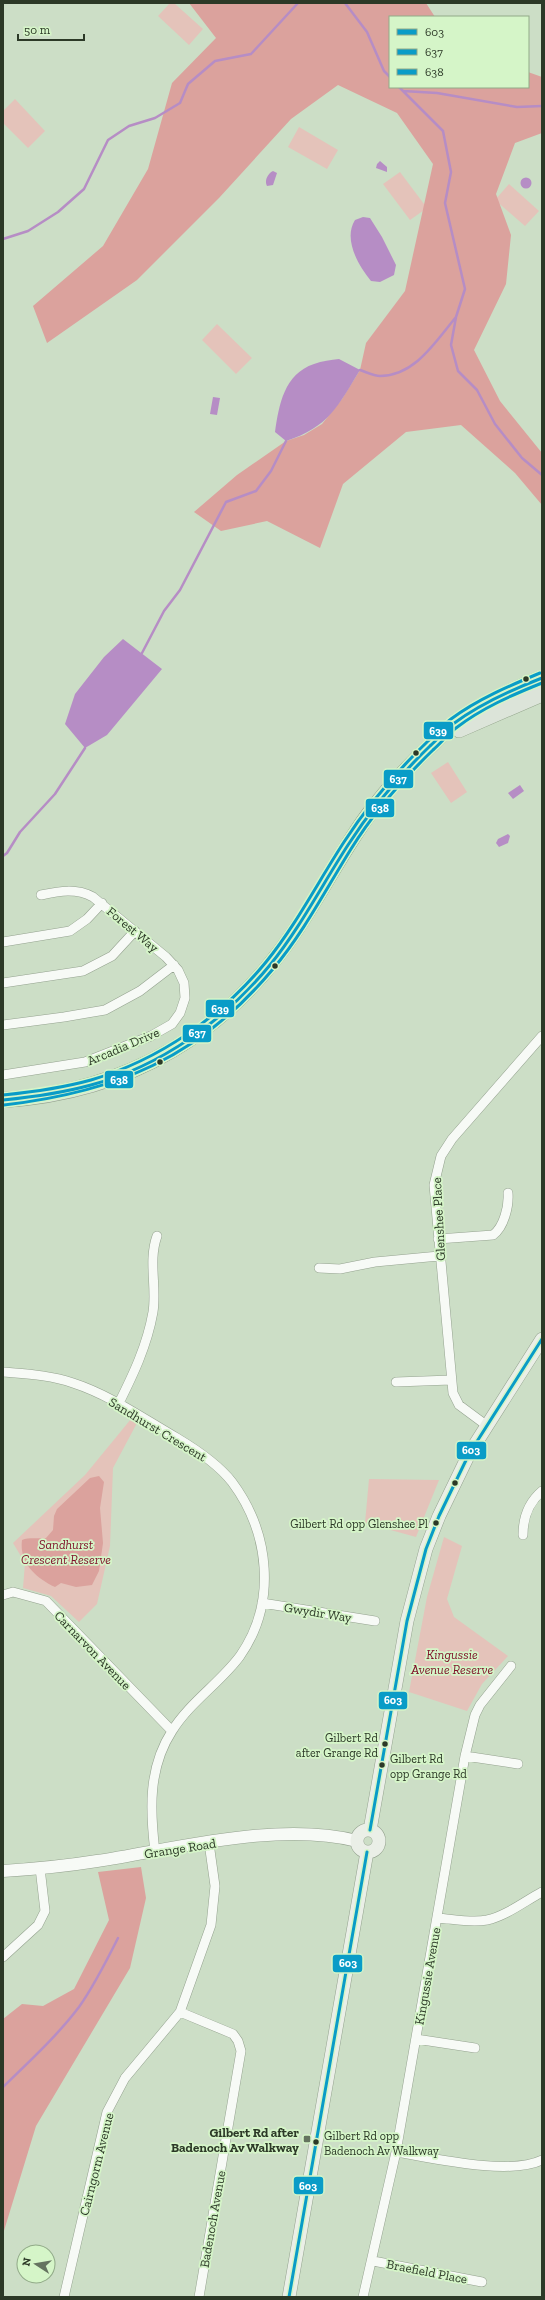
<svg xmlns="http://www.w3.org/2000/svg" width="545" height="2300" viewBox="0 0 545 2300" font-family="'Zilla Slab',serif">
<rect width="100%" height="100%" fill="#ccdec6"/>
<path fill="#e4c3ba" d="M170,3h4l29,26 -14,16 -31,-29z
M15,99l30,32 -17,17 -25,-25v-12z
M299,127l39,23 -11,19 -39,-22z
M400,172l27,36 -17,12 -27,-36z
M509,184l30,27 -14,15 -30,-26z
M217,324l35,34 -16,16 -34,-34z
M448,762l19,30 -16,11 -20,-30z
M131,1419l6,4 -24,45 -3,78 -13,58 -18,18 -28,-26 -28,-8 2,-25 -12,-20 72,-68z
M369,1479l70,1 -23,57 -51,-14z
M444,1537l18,9 -15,53 7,18 54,39 -26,28 -15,27 -58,-19 18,-95z"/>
<path fill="#dba29d" d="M189,3h237l9,14h-45v70h138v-15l14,5v56l-27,10 -19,51 15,41 -5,49 -32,66 26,51 42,52v52l-27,-32 -54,-48 -55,7 -63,52 -23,64 -53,-27 -46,10 -27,-19 43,-37 49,-34 18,-6 18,-11 20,-25 18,-29 6,-27 39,-52 28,-127 -36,-51 -59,-28 -47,34 -72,79 -82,82 -90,63 -14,-37 70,-60 45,-77 24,-86 44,-45z
M99,1476l5,6 -4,26 3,35 -4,28 -7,14 -16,2 -15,-4 -6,4c-19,-9 -36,-24 -33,-47 7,-3 16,-1 24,-2l7,-8 1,-14 3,-7 33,-31z
M141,1867l5,31 -16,70 -94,158 -33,108v-215l19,-15 21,2 31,-17 35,-69 -11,-48z"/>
<path fill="#b68dc5" d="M380,161l7,6v5l-11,-4 1,-4z
M273,171l4,2 -4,12 -6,1c-3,-5 1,-13 6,-15z
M520.5 183a5.5 5.5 0 1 1 11 0a5.5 5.5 0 1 1-11 0Z
M363,217l7,1 12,19 14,28 -2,10 -14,7 -9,-1c-13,-16 -28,-42 -16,-61z
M339,359l21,11c-22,36 -31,57 -74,71l-11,-9c4,-27 9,-58 39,-68 8,-3 17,-4 25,-5z
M213,397l7,1 -3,17 -7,-1z
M123,639l39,30 -55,66 -22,13 -20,-24 10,-30 29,-37z
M520,785l4,6 -11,8 -5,-6z
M508,834l2,2 -2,7 -9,4 -3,-4 2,-4z"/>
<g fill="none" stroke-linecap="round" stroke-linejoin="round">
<path stroke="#b68dc5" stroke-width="2.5" d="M345,3l22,29 17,39 6,6
M399,87l44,44 8,41 -6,31 20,86 -9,28 -5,28 7,26 19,19 18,34 27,34 20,17
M403,91l34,2 80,14 25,-1
M3,239l25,-8 30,-19 26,-23 24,-49 21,-14 26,-8 25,-15 8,-19 27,-23 36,-7 47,-51
M360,370c6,2 14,6 20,6 35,0 56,-35 76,-59
M142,653l22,-42 16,-21 46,-88 30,-11 15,-20 15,-30
M3,856l4,-3 13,-21 35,-38 30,-46
M3,2087c26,-25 54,-51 76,-80 15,-21 27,-45 39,-69"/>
<defs>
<path id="minor" d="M3,942l67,-11 17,-12 15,-16
M3,983l80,-12 29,-15 23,-25
M3,1025l61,-8 41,-7 35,-19 34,-26
M3,1075l82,-13 66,-26 21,-12 8,-11 5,-15 -1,-15 -6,-13 -12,-13 -73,-60c-17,-9 -33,-6 -52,-2
M438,1239l55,-4c11,-8 16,-29 15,-42
M319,1268l21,1 35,-7 64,-6
M3,1372c23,2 47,3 70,11 37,12 71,36 104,55 20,12 41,26 55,44 38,51 45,121 8,174 -20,27 -50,46 -68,75 -24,37 -22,79 -17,121
M396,1382l55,-2
M118,1405c15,-30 29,-59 35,-93 4,-25 -5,-51 4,-76
M486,1425l-27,-20 -6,-12 -19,-208 7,-29 11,-17 90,-103
M523,1535c0,-18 5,-32 19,-44
M3,1595l10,-3 33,9 126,130
M262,1603l113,18
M465,1756l53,8
M437,1918c16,1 34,5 50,2 19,-4 38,-19 55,-28
M3,1957l35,-32 7,-14 -5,-43
M180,2012l53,22 5,7 3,10 -42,246
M416,2039l59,9
M396,2152c37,6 113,24 146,8
M373,2261l109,21
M64,2297l43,-185 18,-34 55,-66 31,-87 4,-39 -6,-43
M363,2297l33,-145 69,-396 10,-41 5,-10 31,-39"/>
<path id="tertiary" d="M3,1871c31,-2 63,-5 94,-10 79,-12 181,-40 260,-20"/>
<path id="secondary" d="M370,1830l37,-209 19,-72 13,-33 30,-62 73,-115
M357 1841a11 11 0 1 1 22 0a11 11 0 1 1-22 0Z
M289,2297l78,-445"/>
<path id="primary" d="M459,730l83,-36
M3,1100c126,-8 225,-67 294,-172 24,-36 44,-75 69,-110 18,-25 39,-48 61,-69 9,-8 17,-18 26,-25 27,-20 59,-34 89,-46"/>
</defs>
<use href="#minor" stroke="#94a28f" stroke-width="10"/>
<use href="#tertiary" stroke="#94a28f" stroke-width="13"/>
<use href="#secondary" stroke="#94a28f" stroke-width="14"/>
<use href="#primary" stroke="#90a288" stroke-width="16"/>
<use href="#minor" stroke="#f7faf6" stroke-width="9"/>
<use href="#tertiary" stroke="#f7faf6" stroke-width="12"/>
<use href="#secondary" stroke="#eaefe7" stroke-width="13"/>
<use href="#primary" stroke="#dce4d9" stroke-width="15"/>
<defs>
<path id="bus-1" d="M370,1830l37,-209 19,-72 13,-33 30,-62 73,-115
M289,2297l78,-445"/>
<path id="bus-2" d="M3,1100c30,-3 59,-7 88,-15 70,-19 133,-64 179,-120 30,-37 52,-80 78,-120 23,-36 51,-69 82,-99 8,-7 15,-16 23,-22 27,-20 58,-34 89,-46"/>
<path id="bus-3" d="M4,1105c112,-13 195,-47 269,-136 31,-37 53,-80 78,-120 23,-37 51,-69 82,-99 8,-7 15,-16 23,-22 26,-20 56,-33 86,-45"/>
<path id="bus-4" d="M3,1095c30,-3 59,-7 88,-15 68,-20 130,-63 175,-118 30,-37 52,-80 78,-120 24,-37 52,-70 84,-101 8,-7 15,-16 23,-22 27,-20 58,-33 89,-46"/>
</defs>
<use href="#bus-1" stroke="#d5f5c8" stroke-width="6"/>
<use href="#bus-2" stroke="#d5f5c8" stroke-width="6"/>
<use href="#bus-3" stroke="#d5f5c8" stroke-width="6"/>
<use href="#bus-4" stroke="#d5f5c8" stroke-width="6"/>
<use href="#bus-1" stroke="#099cc7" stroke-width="3"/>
<use href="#bus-2" stroke="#099cc7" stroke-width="3"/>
<use href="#bus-3" stroke="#099cc7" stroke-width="3"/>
<use href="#bus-4" stroke="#099cc7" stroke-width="3"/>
</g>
<g fill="#2c3927" stroke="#d5f5c8" stroke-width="1.5">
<circle cx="526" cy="679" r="3.5"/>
<circle cx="416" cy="753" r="3.5"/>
<circle cx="275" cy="966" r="3.5"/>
<circle cx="160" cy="1062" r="3.5"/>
<circle cx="455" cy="1483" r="3.5"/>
<circle cx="436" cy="1523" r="3.5"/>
<circle cx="385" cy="1744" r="3.5"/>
<circle cx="382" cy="1765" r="3.5"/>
<circle cx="316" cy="2142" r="3.5"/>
</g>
<rect fill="#64735f" stroke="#d5f5c8" stroke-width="1.5" x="303" y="2135" width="8" height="8" rx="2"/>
<g text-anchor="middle" stroke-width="3.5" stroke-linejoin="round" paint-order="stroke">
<g font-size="12" fill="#2c3927" stroke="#d5f5c8" text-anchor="end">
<text x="428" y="1528">Gilbert Rd opp Glenshee Pl</text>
<text x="378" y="1742">Gilbert Rd<tspan x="378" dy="15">after Grange Rd</tspan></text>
<text x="390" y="1763" text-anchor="start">Gilbert Rd<tspan x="390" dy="15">opp Grange Rd</tspan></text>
<text x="324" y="2140" text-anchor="start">Gilbert Rd opp<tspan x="324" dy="15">Badenoch Av Walkway</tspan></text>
</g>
<g font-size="13" fill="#2c3927" stroke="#d5f5c8">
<text transform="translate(133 929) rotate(40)" y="5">Forest Way</text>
<text transform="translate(123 1046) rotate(-23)" y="5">Arcadia Drive</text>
<text transform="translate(438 1219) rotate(-93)" y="5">Glenshee Place</text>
<text transform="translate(158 1429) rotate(31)" y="5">Sandhurst Crescent</text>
<text transform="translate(318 1612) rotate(9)" y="5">Gwydir Way</text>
<text transform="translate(93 1650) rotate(46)" y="5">Carnarvon Avenue</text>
<text transform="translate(180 1848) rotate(-9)" y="5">Grange Road</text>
<text transform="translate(427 1976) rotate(-80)" y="5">Kingussie Avenue</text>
<text transform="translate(96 2164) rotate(-76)" y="5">Cairngorm Avenue</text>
<text transform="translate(212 2219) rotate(-80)" y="5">Badenoch Avenue</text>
<text transform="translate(427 2271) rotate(11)" y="5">Braefield Place</text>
</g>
<g font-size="13" font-style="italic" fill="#7e0f27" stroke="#d5f5c8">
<text x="66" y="1549">Sandhurst<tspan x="66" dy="15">Crescent Reserve</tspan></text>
<text x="452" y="1659">Kingussie<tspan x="452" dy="15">Avenue Reserve</tspan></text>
</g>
<g font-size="13" font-weight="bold" fill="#2c3927" stroke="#d5f5c8" text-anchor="end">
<text x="299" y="2137">Gilbert Rd after<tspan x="299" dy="15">Badenoch Av Walkway</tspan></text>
</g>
</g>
<g stroke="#d5f5c8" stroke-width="1.5">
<rect x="423" y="721" width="31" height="19" rx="4" fill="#099cc7"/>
<rect x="383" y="769" width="31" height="20" rx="4" fill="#099cc7"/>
<rect x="365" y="798" width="30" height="20" rx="4" fill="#099cc7"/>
<rect x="205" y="999" width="30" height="19" rx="4" fill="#099cc7"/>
<rect x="182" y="1024" width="30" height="19" rx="4" fill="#099cc7"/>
<rect x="104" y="1070" width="30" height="19" rx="4" fill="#099cc7"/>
<rect x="456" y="1441" width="31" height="19" rx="4" fill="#099cc7"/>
<rect x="378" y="1691" width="30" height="19" rx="4" fill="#099cc7"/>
<rect x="332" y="1954" width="31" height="19" rx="4" fill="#099cc7"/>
<rect x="293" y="2176" width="31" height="19" rx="4" fill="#099cc7"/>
</g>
<g font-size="11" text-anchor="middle" font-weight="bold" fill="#fff">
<text x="438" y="735">639</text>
<text x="398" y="783">637</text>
<text x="380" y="812">638</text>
<text x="220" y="1013">639</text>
<text x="197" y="1037">637</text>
<text x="119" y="1084">638</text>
<text x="471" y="1454">603</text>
<text x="393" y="1704">603</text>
<text x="348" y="1967">603</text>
<text x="308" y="2190">603</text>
</g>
<rect width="545" height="2300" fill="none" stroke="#2c3927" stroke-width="8"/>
<rect x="389" y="16" width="140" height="72" fill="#d5f5c8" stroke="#91aa88"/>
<rect x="397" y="29" width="20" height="6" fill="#099cc7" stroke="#91aa88"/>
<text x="425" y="36" font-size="12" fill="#2c3927">603</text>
<rect x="397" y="49" width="20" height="6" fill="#099cc7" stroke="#91aa88"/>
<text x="425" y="56" font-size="12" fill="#2c3927">637</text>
<rect x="397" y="69" width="20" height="6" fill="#099cc7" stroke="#91aa88"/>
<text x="425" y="76" font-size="12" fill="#2c3927">638</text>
<g transform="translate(36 2264) rotate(282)"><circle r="19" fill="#d5f5c8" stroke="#91aa88"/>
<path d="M0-3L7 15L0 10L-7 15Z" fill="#64735f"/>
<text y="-6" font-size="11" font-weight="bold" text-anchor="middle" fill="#2c3927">N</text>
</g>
<path d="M18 34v6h66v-6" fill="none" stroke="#2c3927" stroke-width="2"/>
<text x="24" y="34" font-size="12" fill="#2c3927" stroke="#d5f5c8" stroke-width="3" paint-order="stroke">50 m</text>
</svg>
